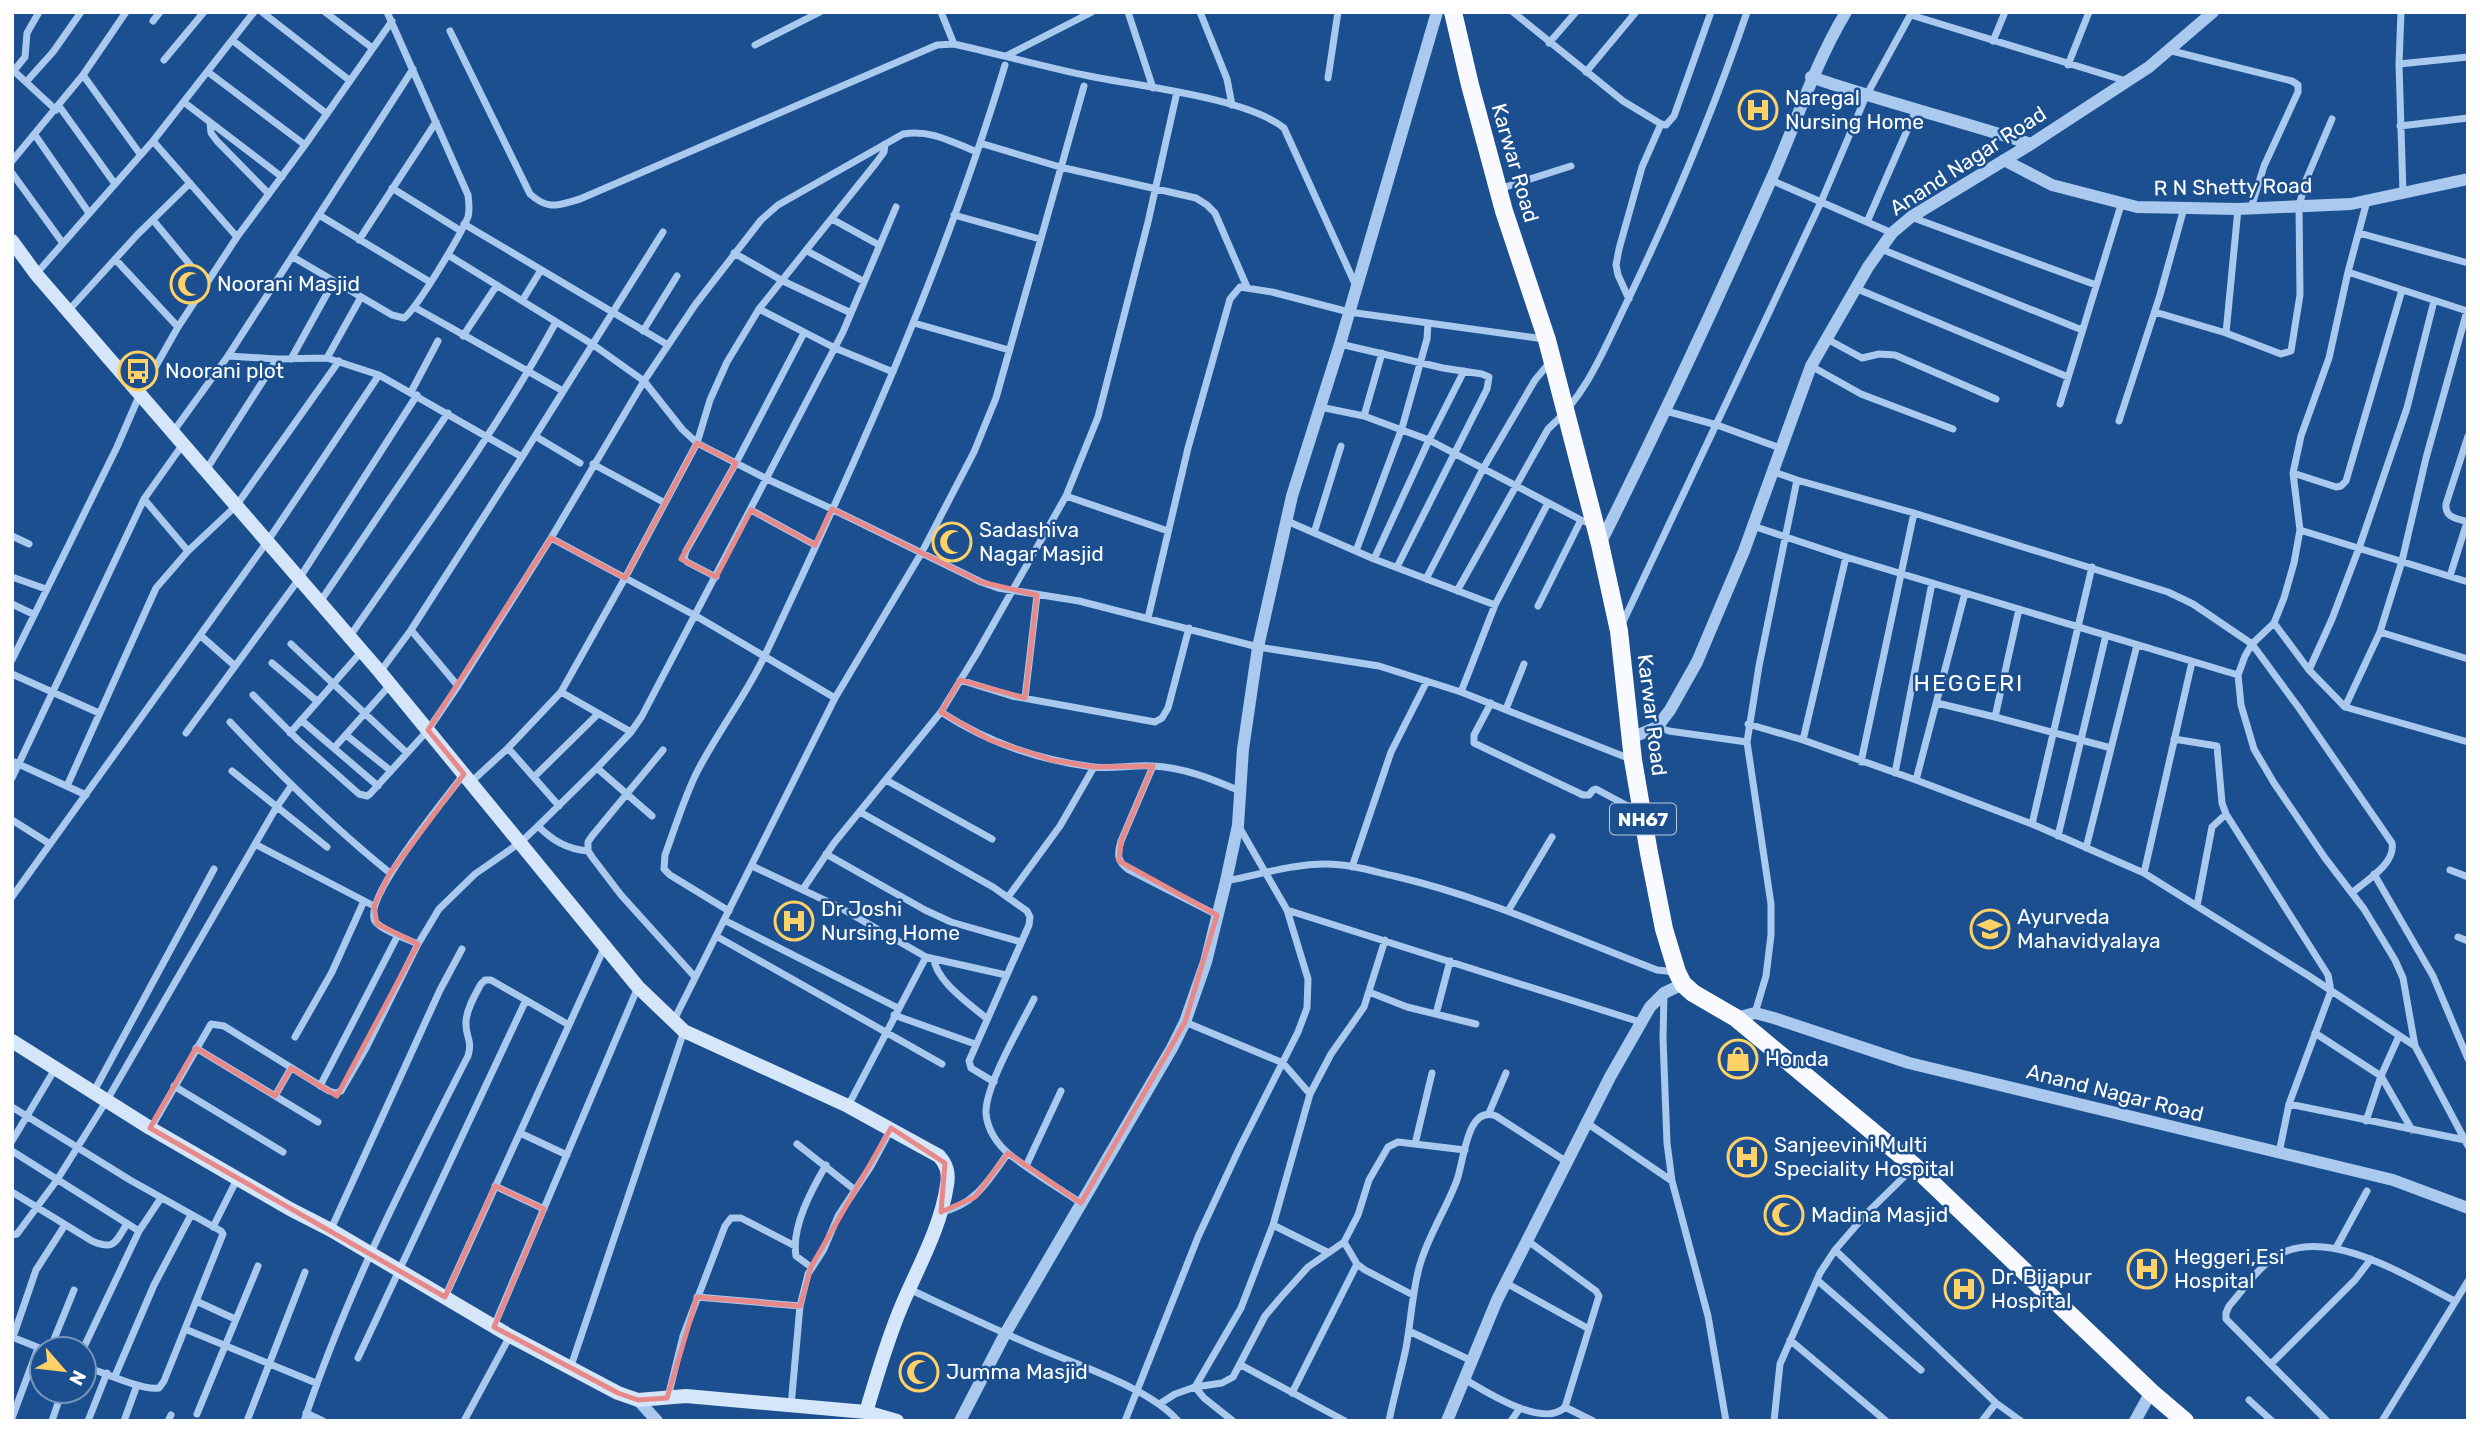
<svg xmlns="http://www.w3.org/2000/svg" width="2480" height="1433" viewBox="0 0 2480 1433" font-family="Rubik,sans-serif">
<rect width="100%" height="100%" fill="#1b4f8f"/>
<g fill="none" stroke-linecap="round" stroke-linejoin="round">
<path stroke="#a9c9ee" stroke-width="7" d="M262,12l87,68
M325,12l46,35
M941,12l13,32
M1128,12l25,76
M1200,12l27,67 5,26
M1513,12l110,89 38,23 5,1 8,-9 37,-104
M2401,12l-2,52 4,129
M1911,15l215,66
M153,21l7,-9
M450,31l80,163c19,17 28,11 50,5l357,-154 17,-1c45,10 90,23 135,32 49,10 158,22 195,52l72,158
M232,40l95,74
M1993,41l12,-29
M1549,43l27,-31
M755,45l65,-33
M2168,50l124,31 6,4v7l-34,74 -13,42
M1006,56l86,-44
M164,60l40,-48
M2399,64l69,-7
M2068,65l21,-53
M14,71l42,39
M208,72l97,73
M1586,72l50,-60
M12,73l13,-16 2,-24 12,-21
M83,75l57,79
M1328,78l10,-66
M26,82l27,-30 28,-40
M185,103l97,74
M59,106l56,78
M210,123l1,10 6,8 52,53
M2400,126l68,-8
M35,135l54,78
M153,141l84,96
M980,143l80,24 136,31 11,7 8,8 32,74
M12,161l71,-86 43,-63
M12,173l50,69
M1771,180l121,53
M392,188l69,43
M1499,189l72,-23
M319,215l111,67
M954,215l86,24
M1911,217l185,68
M832,219l47,26
M153,220l53,64
M1867,222l49,-112
M464,224l204,121
M2359,233l109,30
M359,240l77,-118
M1881,249l201,81
M807,251l56,30
M734,253l49,28 68,32
M448,255l144,89 52,37 38,48 15,14 70,36 65,30 149,73 17,6 81,13 179,46 121,19 82,26 172,68
M293,257l99,58 12,3c14,-11 56,-82 64,-101 2,-7 1,-14 0,-22l-81,-183
M115,259l63,68
M2348,272l-19,86 -28,78 -8,37 7,57 -6,33 -10,35 -10,25 -22,21 -7,12 -7,19 3,30 13,44 20,34 51,75 39,51 31,51 8,18 12,68
M36,274l117,-133 101,-129
M1855,288l213,89
M1629,299l-11,-24 -2,-10 3,-16 23,-82 19,-43
M522,301l19,-31
M414,307l149,84
M759,309l76,39 58,24
M68,311l69,-76 53,-52
M2155,312l71,21 55,21 10,-3 9,-56 -1,-89 7,-26 26,-61
M914,323l95,27
M643,331l34,-55
M2226,333l12,-124
M463,336l34,-51
M1827,339l35,19 17,-4 16,1 101,44
M1340,344l103,24 39,6 7,3 -2,12 -90,178
M228,356l49,3 50,-1 52,17
M327,358l34,-61
M291,359l43,-78
M1811,366l50,28 92,35
M411,392l27,-51
M2060,404l61,-199
M1320,407l44,9 65,24 152,80 13,5
M1666,411l51,14 63,23
M1364,416l18,-63
M2119,421l41,-126 24,-87
M173,432l55,-76 185,-287
M535,436l45,27
M2468,436l-22,68c-1,14 10,14 22,18
M593,464l72,39
M206,470l71,-111
M2293,473l43,14 5,-1 5,-5 56,-191
M1797,480l117,33 254,79 25,12 59,40 47,64 93,135c4,21 -27,38 -40,50
M1066,496l102,35
M144,499l44,52
M751,510l64,35
M1287,521l87,38 121,46
M1753,526l93,31 392,118
M2300,530l168,52
M1314,533l27,-87
M12,536l17,8
M551,538l145,78 139,82
M1356,551l46,-123 25,-89 1,-16
M1374,559l55,-119 35,-69
M2450,576l17,-54
M12,577l34,12
M716,577l-29,-15 -3,-4 2,-7 50,-88 68,-130
M1426,579l58,-112 51,-87 16,-19
M1457,591l91,-162c39,-34 56,-80 78,-125 46,-95 87,-192 121,-292
M320,602l128,-189
M12,604l21,10
M1538,606l43,-86
M1148,618l40,-170 42,-149 10,-12 32,5 77,20 195,27
M2274,623l35,47 36,37 123,35
M1622,624l199,-422 45,-106 46,-84
M411,630l47,56
M2380,632l88,27
M201,636l33,29
M350,636c71,-103 146,-204 206,-314
M291,644l116,109
M12,660l105,-213 23,-53 38,-67 59,-90 68,-92 87,-124
M272,663l45,38
M2309,670l23,-51 27,-71 48,-140 27,-107
M380,672l31,-42 111,-173 141,-225
M12,674l87,39
M960,680l52,16 143,26 7,-4 6,-10 21,-80
M561,692l70,40
M1461,692l34,-87 53,-102
M253,695l45,45 61,54 8,2 3,-2 58,-64 30,-44 93,-148 93,-157 51,-76 66,-85 17,-15 125,-71c27,-5 49,8 74,18
M1025,698l12,-103
M1491,703l-17,32v8l109,52h6l4,-5 3,-1 43,23
M1937,703l58,14 24,-108
M2345,707l35,-75 22,-71 24,-103 41,-147 -119,-39 19,-71
M1506,709l18,-45
M941,712c46,30 97,48 152,55 19,2 39,-2 59,-1 31,1 60,13 88,25
M1995,717l116,31
M301,720l77,66
M230,722c50,53 103,105 160,151
M1748,724l55,16 113,40 116,44 112,49 165,103 106,70 53,100
M1657,727l12,4 78,11
M186,733l113,-154 118,-184
M290,733l72,-82
M346,735l45,36
M2174,739l43,7 5,57 4,11 102,161 3,16 -42,113 -10,49
M1803,740l43,-183
M334,748l56,-63
M508,748l51,58
M663,750l-71,86 -4,6v9l4,6 29,38 74,82
M12,761l74,34
M1861,762l53,-249
M1153,766l-32,75c-4,13 -4,21 8,29l88,45
M597,768l55,48
M232,771l95,76
M1895,773l37,-190
M534,777l64,-63
M12,778l132,-279 39,-55
M886,780l106,59
M1916,780l49,-187
M471,782l37,-34 53,-56 64,-114 72,-135 13,-43 17,-38 32,-53 117,-146 8,-11 1,-8
M67,786l89,-198 32,-37 48,-45 103,-145
M860,812l133,75 34,24 3,6 -1,8 -60,136 2,7 23,14
M12,820l38,24
M2032,824l60,-257
M538,826c15,15 29,23 50,25
M2058,836l48,-201
M255,844l119,62
M2086,848l51,-203
M826,854l99,56 26,12 70,20
M752,866l87,41 87,50 80,18
M1352,867l39,-115 36,-71
M2450,870l18,7
M2144,873l48,-211
M2374,874l59,102 35,83
M1226,881c32,-6 66,-17 100,-17 23,0 46,7 68,12 91,21 176,61 263,94l19,2
M803,889l31,-46 107,-131 36,-59 89,-157 32,-79 50,-195 29,-130
M12,897l255,-355 112,-167 143,82
M1008,897l52,-71 34,-59
M2197,906l15,-79 14,-13
M1287,910l353,112
M729,911l-59,-36 -6,-6 1,-14c10,-27 19,-57 32,-83 21,-41 50,-78 69,-119 90,-191 178,-385 239,-588
M1508,911l44,-74
M724,920l174,88
M716,936l226,128
M2458,937l10,4
M418,944c-11,-5 -37,-14 -43,-23 -14,-22 73,-125 88,-146
M934,959c2,22 36,45 52,59
M1369,992l38,15 69,17
M1664,994l-1,45 4,104 5,38 36,135 18,105
M1034,999c-13,26 -49,87 -48,114 1,16 11,31 23,41 23,18 48,33 72,49
M1755,1013l11,-37 5,-41v-31l-24,-162 12,-76 38,-186 -23,-8
M1436,1014l14,-53
M894,1015l81,29
M674,1020l161,-322 87,-146 52,-100 22,-54 88,-312
M1185,1022l98,41 27,31
M2315,1033l66,43 31,54
M295,1037l37,-65 32,-71
M196,1048l122,74
M174,1086l109,66
M320,1086l78,-151
M93,1093l121,-224
M275,1096l16,-28
M2289,1104l176,36
M848,1106l78,-149
M12,1107l118,73 91,51 2,3 -59,147 -5,7c-16,3 -57,-16 -75,-22
M1489,1113l17,-40
M2366,1121l15,-45 18,-40
M1587,1123l85,58
M151,1128l60,-104 13,2 105,65 7,2 5,-2 25,-43 52,-104 21,-35 36,-35 46,-32 17,-16 59,-58 34,-36 11,-16 201,-384 53,-125
M520,1133l47,22
M12,1141l43,-72
M797,1144l58,46
M1415,1144l17,-71
M12,1151l127,80
M1026,1166l35,-75
M495,1186l49,23
M12,1192l80,49c23,10 23,1 35,-17
M941,1212c34,-7 48,-32 67,-59
M1273,1225l54,27
M213,1227l24,-48
M331,1229l109,-239 22,-41
M12,1235l5,-1 40,-54 50,-80 169,-292 16,-23
M1344,1242l13,22 8,6 48,25
M2336,1248l31,-57
M1835,1250l161,153 25,18
M811,1267l-15,-11c-5,-29 16,-67 30,-91
M1817,1280l104,90
M1506,1283l83,46
M909,1289c43,20 85,40 127,58 41,18 114,41 142,74
M445,1297l160,-351
M697,1297l103,9
M196,1301l39,18
M494,1326l144,-339
M185,1329l131,54
M1409,1331l63,30
M12,1337l30,12
M13,1337l23,-67 29,-45
M1790,1340l96,81
M50,1349l24,-59
M83,1349l56,-118 22,-33
M358,1358l168,-358
M2271,1364l84,-84 16,-21
M1241,1365l104,56
M570,1369l114,-338
M115,1376l39,-91 37,-70
M1466,1380c20,12 78,49 99,27l34,-111 -3,-5 -68,-50
M1292,1393l65,-129
M668,1397l15,-61 42,-110 6,-8h10l54,28
M2249,1400l23,21
M1161,1403l14,-9 20,-7 27,-4 11,-6 32,-61 16,-19 27,-30 36,-25 14,-27 11,-35 19,-33 10,-5 67,8
M791,1406l9,-100 8,-32 16,-25 14,-33 33,-50 20,-37
M1565,1407l28,14
M306,1413l17,8
M197,1414l61,-148
M12,1418l26,-70
M52,1421l10,-30
M88,1421l19,-48
M124,1421l13,-36
M168,1421l3,-6
M247,1421l58,-149
M304,1421c42,-127 103,-246 164,-365 5,-16 -3,-19 -2,-34 0,-12 9,-27 15,-38l4,-4h6l78,45
M464,1421l46,-85
M1125,1421l73,-184 41,-88 59,-117 9,-24 1,-29 -21,-69 -49,-85
M1233,1421l-29,-23 -9,-11 46,-79 32,-83 37,-131 21,-40 33,-47 21,-67
M1389,1421c5,-25 12,-49 17,-73 5,-27 6,-54 13,-80 8,-31 27,-58 38,-88 7,-19 10,-76 39,-64l71,46
M1511,1421l9,-13
M1774,1421l6,-57 40,-91 15,-23 32,-37 47,-46
M1982,1421l14,-18
M2327,1421l-101,-102v-6l3,-7c15,-17 30,-40 49,-51 52,-29 131,23 177,46
M2382,1421l86,-140"/>
<path stroke="#a9c9ee" stroke-width="12" d="M1811,77c73,25 147,43 220,67
M2004,160l48,25 85,22 101,2 113,-5 117,-25
M1600,544c60,-120 116,-240 170,-362 26,-58 43,-115 76,-170
M1631,738l26,-11 13,-17 27,-48 47,-111 67,-185 57,-99 24,-34 19,-16 120,-73 118,-77 64,-55
M1736,1018l19,-5 19,5 135,45 484,117 75,28
M638,1400l19,21
M960,1421l45,-87 167,-286 13,-26 21,-60 20,-81 12,-56 5,-76 15,-102 34,-151 48,-152 97,-332
M1447,1421l50,-121 113,-223 40,-70 14,-14 19,-9
M2135,1421l16,-29"/>
<path stroke="#d6e6fa" stroke-width="14" d="M12,241l24,33 344,398 258,315 46,44 164,75 91,50c8,9 10,17 8,29 -6,42 -29,82 -45,120 -15,35 -25,71 -36,107
M12,1041l138,87 140,81 41,21 179,106 108,57 20,7 48,-4 180,16 31,9"/>
<path stroke="#f8faff" stroke-width="18" d="M1453,12l17,73 34,126 43,129 53,204 19,87 14,129 16,93 15,76 13,43 6,12 10,9 43,25 178,148 237,226 34,29"/>
</g>
<path fill="none" stroke="#e88989" stroke-width="5" stroke-linejoin="round" d="M697,443l39,20 -55,96 35,18 35,-67 64,35 17,-36 149,73 56,13 -12,103 -65,-18 -19,32 49,28 62,20 42,7 59,-1 -32,75 -2,20 98,54 -32,107 -104,181 -73,-50 -33,44 -34,15 4,-49 -54,-35 -80,139 -11,39 -103,-9 -30,101 -29,2 -20,-7 -124,-66 50,-118 -49,-23 -50,111 -295,-169 46,-80 79,48 16,-28 46,28 81,-152 -41,-20 -3,-18 16,-33 74,-99 -36,-44 123,-192 74,40z"/>
<defs>
<symbol id="hospital-ring" viewBox="-11 -11 22 22"><circle r="9.5" fill="#1b4f8f" stroke="#ffd166" stroke-width="1.5"/><path d="M-5-5h3v3.5h4V-5h3V5h-3V1.5h-4V5h-3Z" fill="#ffd166"/></symbol>
<symbol id="mosque-ring" viewBox="-11 -11 22 22"><circle r="9.5" fill="#1b4f8f" stroke="#ffd166" stroke-width="1.5"/><path d="M3.5-4.9A6 6 0 1 0 3.5 4.9A5 5 0 1 1 3.5-4.9Z" fill="#ffd166"/></symbol>
<symbol id="bus-ring" viewBox="-11 -11 22 22"><circle r="9.5" fill="#1b4f8f" stroke="#ffd166" stroke-width="1.5"/><path d="M-5-6H5V4H4V6H2V4H-2V6H-4V4H-5ZM-3.5-4V0h7V-4ZM-3.5 1.2v1.5H-2V1.2ZM2 1.2v1.5H3.5V1.2Z" fill="#ffd166"/></symbol>
<symbol id="university-ring" viewBox="-11 -11 22 22"><circle r="9.5" fill="#1b4f8f" stroke="#ffd166" stroke-width="1.5"/><path d="M0-5L7-2L0 1L-7-2ZM-4 1L0 2.5L4 1V4Q0 6-4 4Z" fill="#ffd166"/></symbol>
<symbol id="shop-ring" viewBox="-11 -11 22 22"><circle r="9.5" fill="#1b4f8f" stroke="#ffd166" stroke-width="1.5"/><path d="M-5-2.5h2.3a2.7 3.5 0 0 1 5.4 0H5L5.5 6h-11ZM-1.5-2.5h3a1.5 2.3 0 0 0-3 0Z" fill="#ffd166"/></symbol>
</defs>
<g fill-rule="evenodd">
<use href="#hospital-ring" x="1736" y="88" width="44" height="44"/>
<use href="#mosque-ring" x="168" y="262" width="44" height="44"/>
<use href="#bus-ring" x="116" y="349" width="44" height="44"/>
<use href="#mosque-ring" x="930" y="520" width="44" height="44"/>
<use href="#hospital-ring" x="772" y="899" width="44" height="44"/>
<use href="#university-ring" x="1968" y="907" width="44" height="44"/>
<use href="#shop-ring" x="1716" y="1037" width="44" height="44"/>
<use href="#hospital-ring" x="1725" y="1135" width="44" height="44"/>
<use href="#mosque-ring" x="1762" y="1193" width="44" height="44"/>
<use href="#hospital-ring" x="2125" y="1247" width="44" height="44"/>
<use href="#hospital-ring" x="1942" y="1267" width="44" height="44"/>
<use href="#mosque-ring" x="897" y="1350" width="44" height="44"/>
</g>
<g text-anchor="middle" stroke-width="5" stroke-linejoin="round" paint-order="stroke">
<rect fill="#1b4f8f" stroke="#bbcadd" stroke-width="2" x="1610" y="803.5" width="66" height="31" rx="5"/>
<g font-size="19" font-weight="bold" fill="#fff">
<text x="1643" y="826">NH67</text>
</g>
<g font-size="21" fill="#fff" stroke="#1b4f8f" text-anchor="start">
<text x="1785" y="105">Naregal<tspan x="1785" dy="24">Nursing Home</tspan></text>
<text x="217" y="291">Noorani Masjid</text>
<text x="165" y="378">Noorani plot</text>
<text x="979" y="537">Sadashiva<tspan x="979" dy="24">Nagar Masjid</tspan></text>
<text x="821" y="916">Dr Joshi<tspan x="821" dy="24">Nursing Home</tspan></text>
<text x="2017" y="924">Ayurveda<tspan x="2017" dy="24">Mahavidyalaya</tspan></text>
<text x="1765" y="1066">Honda</text>
<text x="1774" y="1152">Sanjeevini Multi<tspan x="1774" dy="24">Speciality Hospital</tspan></text>
<text x="1811" y="1222">Madina Masjid</text>
<text x="2174" y="1264">Heggeri,Esi<tspan x="2174" dy="24">Hospital</tspan></text>
<text x="1991" y="1284">Dr. Bijapur<tspan x="1991" dy="24">Hospital</tspan></text>
<text x="946" y="1379">Jumma Masjid</text>
</g>
<g font-size="21" fill="#fff" stroke="#1b4f8f">
<text transform="translate(1968 161) rotate(-33)" y="7">Anand Nagar Road</text>
<text transform="translate(1515 163) rotate(74)" y="7">Karwar Road</text>
<text transform="translate(2233 187) rotate(-1)" y="7">R N Shetty Road</text>
<text transform="translate(1652 715) rotate(83)" y="7">Karwar Road</text>
<text transform="translate(2115 1093) rotate(14)" y="7">Anand Nagar Road</text>
</g>
<g font-size="23" letter-spacing="2" fill="#fff" stroke="#1b4f8f">
<text x="1969" y="691">HEGGERI</text>
</g>
</g>
<rect width="2480" height="1433" fill="none" stroke="#ffffff" stroke-width="28"/>
<g transform="translate(63 1370) rotate(118)"><circle r="33" fill="#1b4f8f" stroke="#7695bc" stroke-width="2"/>
<path d="M0-5L12 26L0 18L-12 26Z" fill="#ffd166"/>
<text y="-10" font-size="19" font-weight="bold" text-anchor="middle" fill="#ffffff">N</text>
</g>
</svg>
